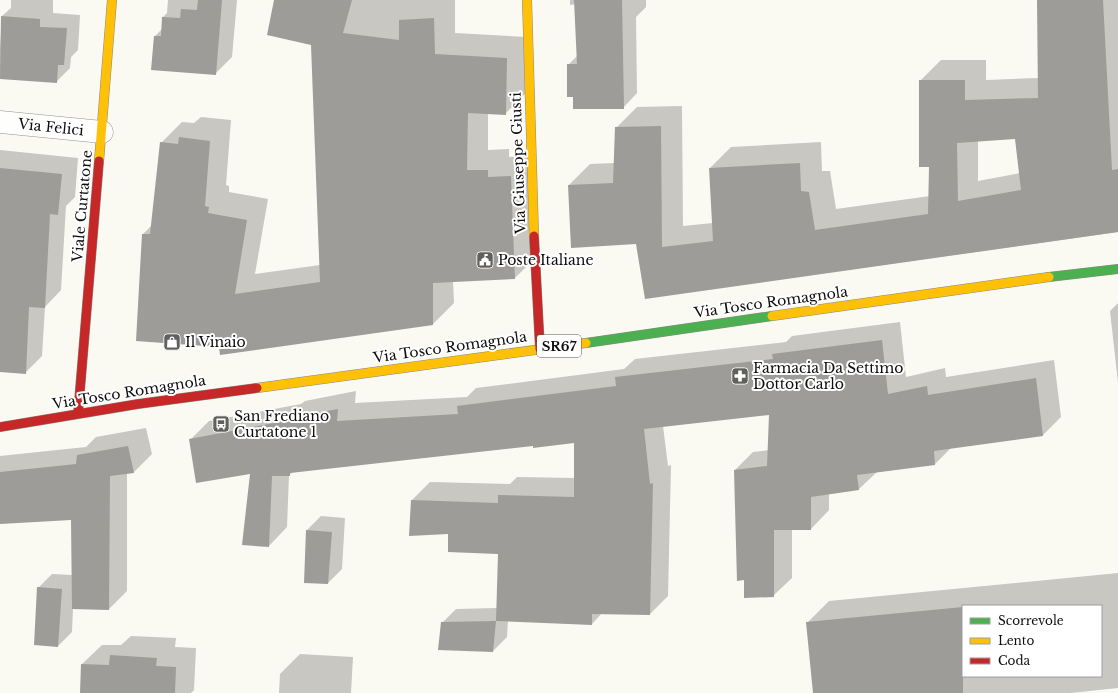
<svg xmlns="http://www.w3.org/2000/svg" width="1118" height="693" viewBox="0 0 1118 693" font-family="'Libre Baskerville',serif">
<rect width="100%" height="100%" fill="#faf9f2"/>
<path fill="#0003" fill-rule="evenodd" d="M11,0h42v13l27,2 -2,35 -7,7 -1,11 -14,14 -56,-4v-29l2,-33 9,-8z
M168,0h69l-5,57 -17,17 -60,-38 8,-8v-11l4,-4z
M276,0h179v33l72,4 -1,56 -21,21 -17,-1v37l21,-1v8l22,-1 5,101 -21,21 -62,3 1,22 -21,21 -213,22 -77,-112 9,-9 9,-82 21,-21 12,1 7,-6 30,3 -5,65 3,1v6l39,7 -13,75 65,-9 -8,-221z
M570,0h76v7l-10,10 1,76 -14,15 -49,-12 -6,-31 10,-10 -2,-51 -6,1z
M1038,0h80v232l-472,66 -9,-55 -68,-58 21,-21 25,-1 1,-35 21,-21 45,-1 1,120 30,-3 -3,-55 21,-21 90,-5 1,29h8l6,38 94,-13v-30l-10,-85 21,-21h45v20l53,-2zM1016,138l4,35 -42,8v-40z
M0,150l78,8 -3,39 -9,9 -5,84 -16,17 -3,49 -17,17 -25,-2z
M1118,303v80l-8,-72z
M900,322l6,55 39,-9 1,9 108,-17 7,57 -18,18 -92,13 -16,16 -58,8 -18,17 -30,5v16l-18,19h-19v49l-19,18 -28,-18 -10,-108 18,-18 16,-2 1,-36 -107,12 5,40 3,-1 -3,131 -18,18 -48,-1 -10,11 -84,-4 -1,17 -14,14 -51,-28 14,-14 41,-1 2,-55 -50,-20 -37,-33 18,-18 80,2 7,-7 58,1v-36l-41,3 -240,26 -5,4 -2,52 -18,19 -25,-2 7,-71 -60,-34 18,-18 92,-17 4,-3 51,-10 -1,12 112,-6 9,-9 148,-19 11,-10 151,-17 6,-6z
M146,428l6,26 -18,18 -7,1v118l-18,18 -36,-1 -1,24 -14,14 -20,-58 14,-14 20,1v-56l-72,4v-67l86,-9 10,-10z
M321,516l24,2 -3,51 -14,14 -21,-53z
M1118,573v115l-47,5h-257l-7,-70 22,-22zM963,606h138v70h-138z
M131,636l45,2 -1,9 21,1 -2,42 -3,3h-110l1,-29 20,-19h19z
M300,654l53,3 -2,36h-72l1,-19z"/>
<path fill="#9d9c98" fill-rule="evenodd" d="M198,0h24l-6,75 -65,-5 3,-34h7l1,-19 18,1 1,-9 16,1z
M274,0h78l-9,33 56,7v-20l35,-2 1,36 72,4 -1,57 -38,-2 -1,57h21v7l23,-1 4,103 -82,4v42l-213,30 -1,-8 -83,-6 6,-107h8l10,-92 18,2 1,-7 31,4 -5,65 4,1 -1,6 39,7 -12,74 85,-12 -9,-237 -44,-10z
M574,0h48l2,109h-51v-12h-6v-33h10z
M1037,0h66l9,170 6,-1v63l-473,67 -9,-55 -65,4 -3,-63 45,-2 2,-56 46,-1 1,121 51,-6 -4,-73 91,-5 1,28 8,1 6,38 113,-16 1,-47h-10v-87h46v20l73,-2zM1015,139l6,51 -63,11 -1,-58z
M1,16l39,3v8l27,1 -3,37h-6l-1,18 -57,-4z
M0,168l62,6 -4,41 -8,-1 -5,94 -16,-1 -3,67 -26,-2z
M882,340l6,54 39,-8 1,9 108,-17 7,58 -109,15 1,14 -78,10 2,15 -48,7v33h-37v67l-30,1v-18l-7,1 -3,-111 33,-4 2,-51 -125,14 6,55 3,-1 -3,132 -58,-1v11l-96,-4 2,-67 -50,-2v-18l-39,2 2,-36 87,3v-8l76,2v-54l-41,5v-2l-243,27v3h-18l-3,71 -27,-2 8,-71 -54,9 -7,-44 96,-18v-2l53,-10 -1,12 121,-7 -1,-8 159,-20 -1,-9 158,-18 -1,-5z
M128,446l6,27 -24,3 -1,134 -37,-1 -1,-89 -71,4v-52l76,-8 1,-9z
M306,530l26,2 -4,52 -24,-1z
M37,587l25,2 -4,58 -24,-2z
M963,607v86h-150l-7,-71z
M496,621l-3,31 -55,-2 3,-28z
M110,655l47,3 -1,8 20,1 -1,26h-95l1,-29 28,1z"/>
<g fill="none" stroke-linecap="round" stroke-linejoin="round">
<defs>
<path id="street" d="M0,122l102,10"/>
<path id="fast" d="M1049,277l69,-8
M586,343l186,-27"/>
<path id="slow" d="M527,0l7,236
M99,161l13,-161
M772,316l277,-39
M257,388l329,-45"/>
<path id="jam" d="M534,236l6,113
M78,414l21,-253
M0,427l138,-23 119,-16"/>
</defs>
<use href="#street" stroke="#949390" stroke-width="23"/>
<use href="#fast" stroke="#8a8a87" stroke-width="10"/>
<use href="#slow" stroke="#8a8a87" stroke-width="10"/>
<use href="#jam" stroke="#8a8a87" stroke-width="10"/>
<use href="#street" stroke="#fefefd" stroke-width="22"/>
<use href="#fast" stroke="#4caf50" stroke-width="9"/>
<use href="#slow" stroke="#ffc107" stroke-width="9"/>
<use href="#jam" stroke="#c62828" stroke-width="9"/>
</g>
<defs>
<symbol id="civic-square" viewBox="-11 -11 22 22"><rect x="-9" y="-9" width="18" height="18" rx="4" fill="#60605d" stroke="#fff"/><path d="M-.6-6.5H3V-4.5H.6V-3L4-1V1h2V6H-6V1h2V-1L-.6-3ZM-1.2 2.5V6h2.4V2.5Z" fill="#fff"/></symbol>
<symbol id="shop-square" viewBox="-11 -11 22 22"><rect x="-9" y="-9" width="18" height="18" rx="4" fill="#60605d" stroke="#fff"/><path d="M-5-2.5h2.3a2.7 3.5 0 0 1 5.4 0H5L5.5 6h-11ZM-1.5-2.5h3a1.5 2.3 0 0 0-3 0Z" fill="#fff"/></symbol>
<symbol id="pharmacy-square" viewBox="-11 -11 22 22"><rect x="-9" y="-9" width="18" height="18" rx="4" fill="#60605d" stroke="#fff"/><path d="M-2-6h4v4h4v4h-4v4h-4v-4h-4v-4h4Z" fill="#fff"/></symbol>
<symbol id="bus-square" viewBox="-11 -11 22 22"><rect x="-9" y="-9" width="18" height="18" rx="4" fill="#60605d" stroke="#fff"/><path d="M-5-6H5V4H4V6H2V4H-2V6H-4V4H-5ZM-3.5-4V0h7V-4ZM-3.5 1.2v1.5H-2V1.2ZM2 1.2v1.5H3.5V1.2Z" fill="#fff"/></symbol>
</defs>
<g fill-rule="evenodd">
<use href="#civic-square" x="475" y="250" width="20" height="20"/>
<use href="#shop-square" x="162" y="332" width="20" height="20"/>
<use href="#pharmacy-square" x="730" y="366" width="20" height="20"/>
<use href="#bus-square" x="211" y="414" width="20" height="20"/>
</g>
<g text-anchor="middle" stroke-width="4" stroke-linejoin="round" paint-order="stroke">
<rect fill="#fff" stroke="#565656" stroke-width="1" x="537" y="335" width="44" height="22" rx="3"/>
<g font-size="13" font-weight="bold" fill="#0d0d0d">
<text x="559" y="351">SR67</text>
</g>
<g font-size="14" fill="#0d0d0d" stroke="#fff">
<text transform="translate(51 127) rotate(6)" y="5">Via Felici</text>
<text transform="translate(518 163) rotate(-92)" y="5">Via Giuseppe Giusti</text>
<text transform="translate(82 206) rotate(-85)" y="5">Viale Curtatone</text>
<text transform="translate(771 302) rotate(-8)" y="5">Via Tosco Romagnola</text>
<text transform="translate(450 347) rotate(-8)" y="5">Via Tosco Romagnola</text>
<text transform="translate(129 392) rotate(-9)" y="5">Via Tosco Romagnola</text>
</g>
<g font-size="14" fill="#0d0d0d" stroke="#fff" text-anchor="start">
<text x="498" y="265">Poste Italiane</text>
<text x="185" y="347">Il Vinaio</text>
<text x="753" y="373">Farmacia Da Settimo<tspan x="753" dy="16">Dottor Carlo</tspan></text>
<text x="234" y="421">San Frediano<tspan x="234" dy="16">Curtatone 1</tspan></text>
</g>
</g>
<rect x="962" y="605" width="140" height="72" fill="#ffffff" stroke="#9e9e9e"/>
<rect x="970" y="618" width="20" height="6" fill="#4caf50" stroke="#9e9e9e"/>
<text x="998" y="625" font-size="12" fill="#0d0d0d">Scorrevole</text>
<rect x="970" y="638" width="20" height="6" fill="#ffc107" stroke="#9e9e9e"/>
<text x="998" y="645" font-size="12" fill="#0d0d0d">Lento</text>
<rect x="970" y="658" width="20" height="6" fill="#c62828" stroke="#9e9e9e"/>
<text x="998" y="665" font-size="12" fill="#0d0d0d">Coda</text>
</svg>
